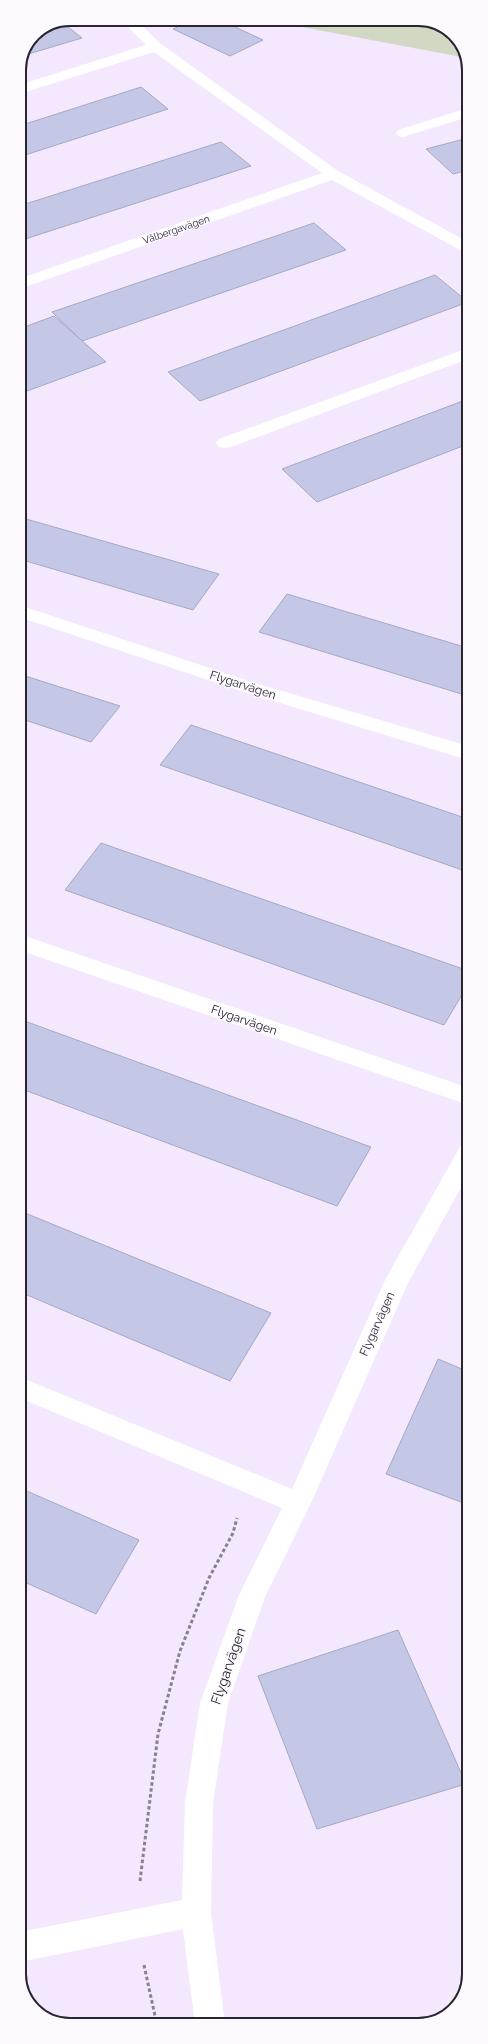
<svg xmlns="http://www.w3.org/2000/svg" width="488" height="2044" viewBox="0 0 488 2044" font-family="Raleway,sans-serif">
<rect width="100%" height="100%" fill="#f4e8fe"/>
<path fill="#d1d9c5" d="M259,19h166l29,15 13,24z"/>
<path fill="#c4c7e5" stroke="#a6a8c5" d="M194,19h24l45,21 -33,16 -57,-27z
M62,22l20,16 -57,17 9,-21z
M141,87l27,22 -149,48v-31z
M468,138v32l-15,4 -27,-25z
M221,142l30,24 -232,75v-35z
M314,223l32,27 -264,91 -30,-29z
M435,275l33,27 -268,99 -32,-29z
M54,316l52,46 -87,32v-65z
M468,399v45l-151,58 -35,-33z
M19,517l200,57 -26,36 -174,-51z
M287,594l181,54v48l-209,-64z
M19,674l101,32 -29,36 -72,-24z
M191,725l277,94v53l-308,-107z
M101,843l368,128v12l-25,42 -379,-135z
M19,1019l352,128 -34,59 -318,-118z
M20,1211l251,102 -41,68 -210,-89z
M438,1359l31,13v133l-83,-31z
M20,1488l119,52 -43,74 -76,-34z
M398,1630l68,154 -149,45 -59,-153z"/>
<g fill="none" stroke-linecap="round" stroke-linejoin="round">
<path stroke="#898090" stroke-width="3" stroke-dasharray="3.5 2.5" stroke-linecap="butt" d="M140,1881l18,-147 22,-83 29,-73 24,-45 4,-15
M144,1965l13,60"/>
<path fill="#fff" fill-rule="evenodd" d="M120,19h15l26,25 177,127 130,71v11l-6,-2 -130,-71 -313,109v-10l303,-106 -168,-121 -135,42v-9l127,-40z
M468,108v9l-65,20 -5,-1 -2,-3 2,-3z
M468,348v11l-237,88 -6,1 -6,-1 -3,-4 3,-4z
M19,605l236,78 213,63v14l-227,-69 -222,-74z
M19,934l450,154v17l-450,-155z
M469,1142v31l-61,110 -97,220 -46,94 -37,106 -15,100 -2,109 14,113h-30l-12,-96 -163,33v-30l162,-32 3,-97 15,-100 39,-108 43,-87 -262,-110v-21l272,112 93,-209 76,-135z"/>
</g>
<g text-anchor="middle" stroke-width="3" stroke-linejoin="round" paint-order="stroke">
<g font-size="10" fill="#2a242f" stroke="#fcf9ff">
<text transform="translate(176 229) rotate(-19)" y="4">Vålbergavägen</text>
</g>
<g font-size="12" fill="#2a242f" stroke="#fcf9ff">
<text transform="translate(243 685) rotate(18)" y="4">Flygarvägen</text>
<text transform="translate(244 1020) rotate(19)" y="4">Flygarvägen</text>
<text transform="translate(377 1324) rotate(-66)" y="4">Flygarvägen</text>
</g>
<g font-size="14" fill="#2a242f" stroke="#fcf9ff">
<text transform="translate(228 1666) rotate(-71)" y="5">Flygarvägen</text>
</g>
</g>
<path d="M0 0H488V2044H0ZM70 26H418A44 44 0 0 1 462 70V1974A44 44 0 0 1 418 2018H70A44 44 0 0 1 26 1974V70A44 44 0 0 1 70 26Z" fill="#fcf9ff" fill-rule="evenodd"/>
<path fill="none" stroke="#2a242f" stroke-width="2" d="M70 26H418A44 44 0 0 1 462 70V1974A44 44 0 0 1 418 2018H70A44 44 0 0 1 26 1974V70A44 44 0 0 1 70 26Z"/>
</svg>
